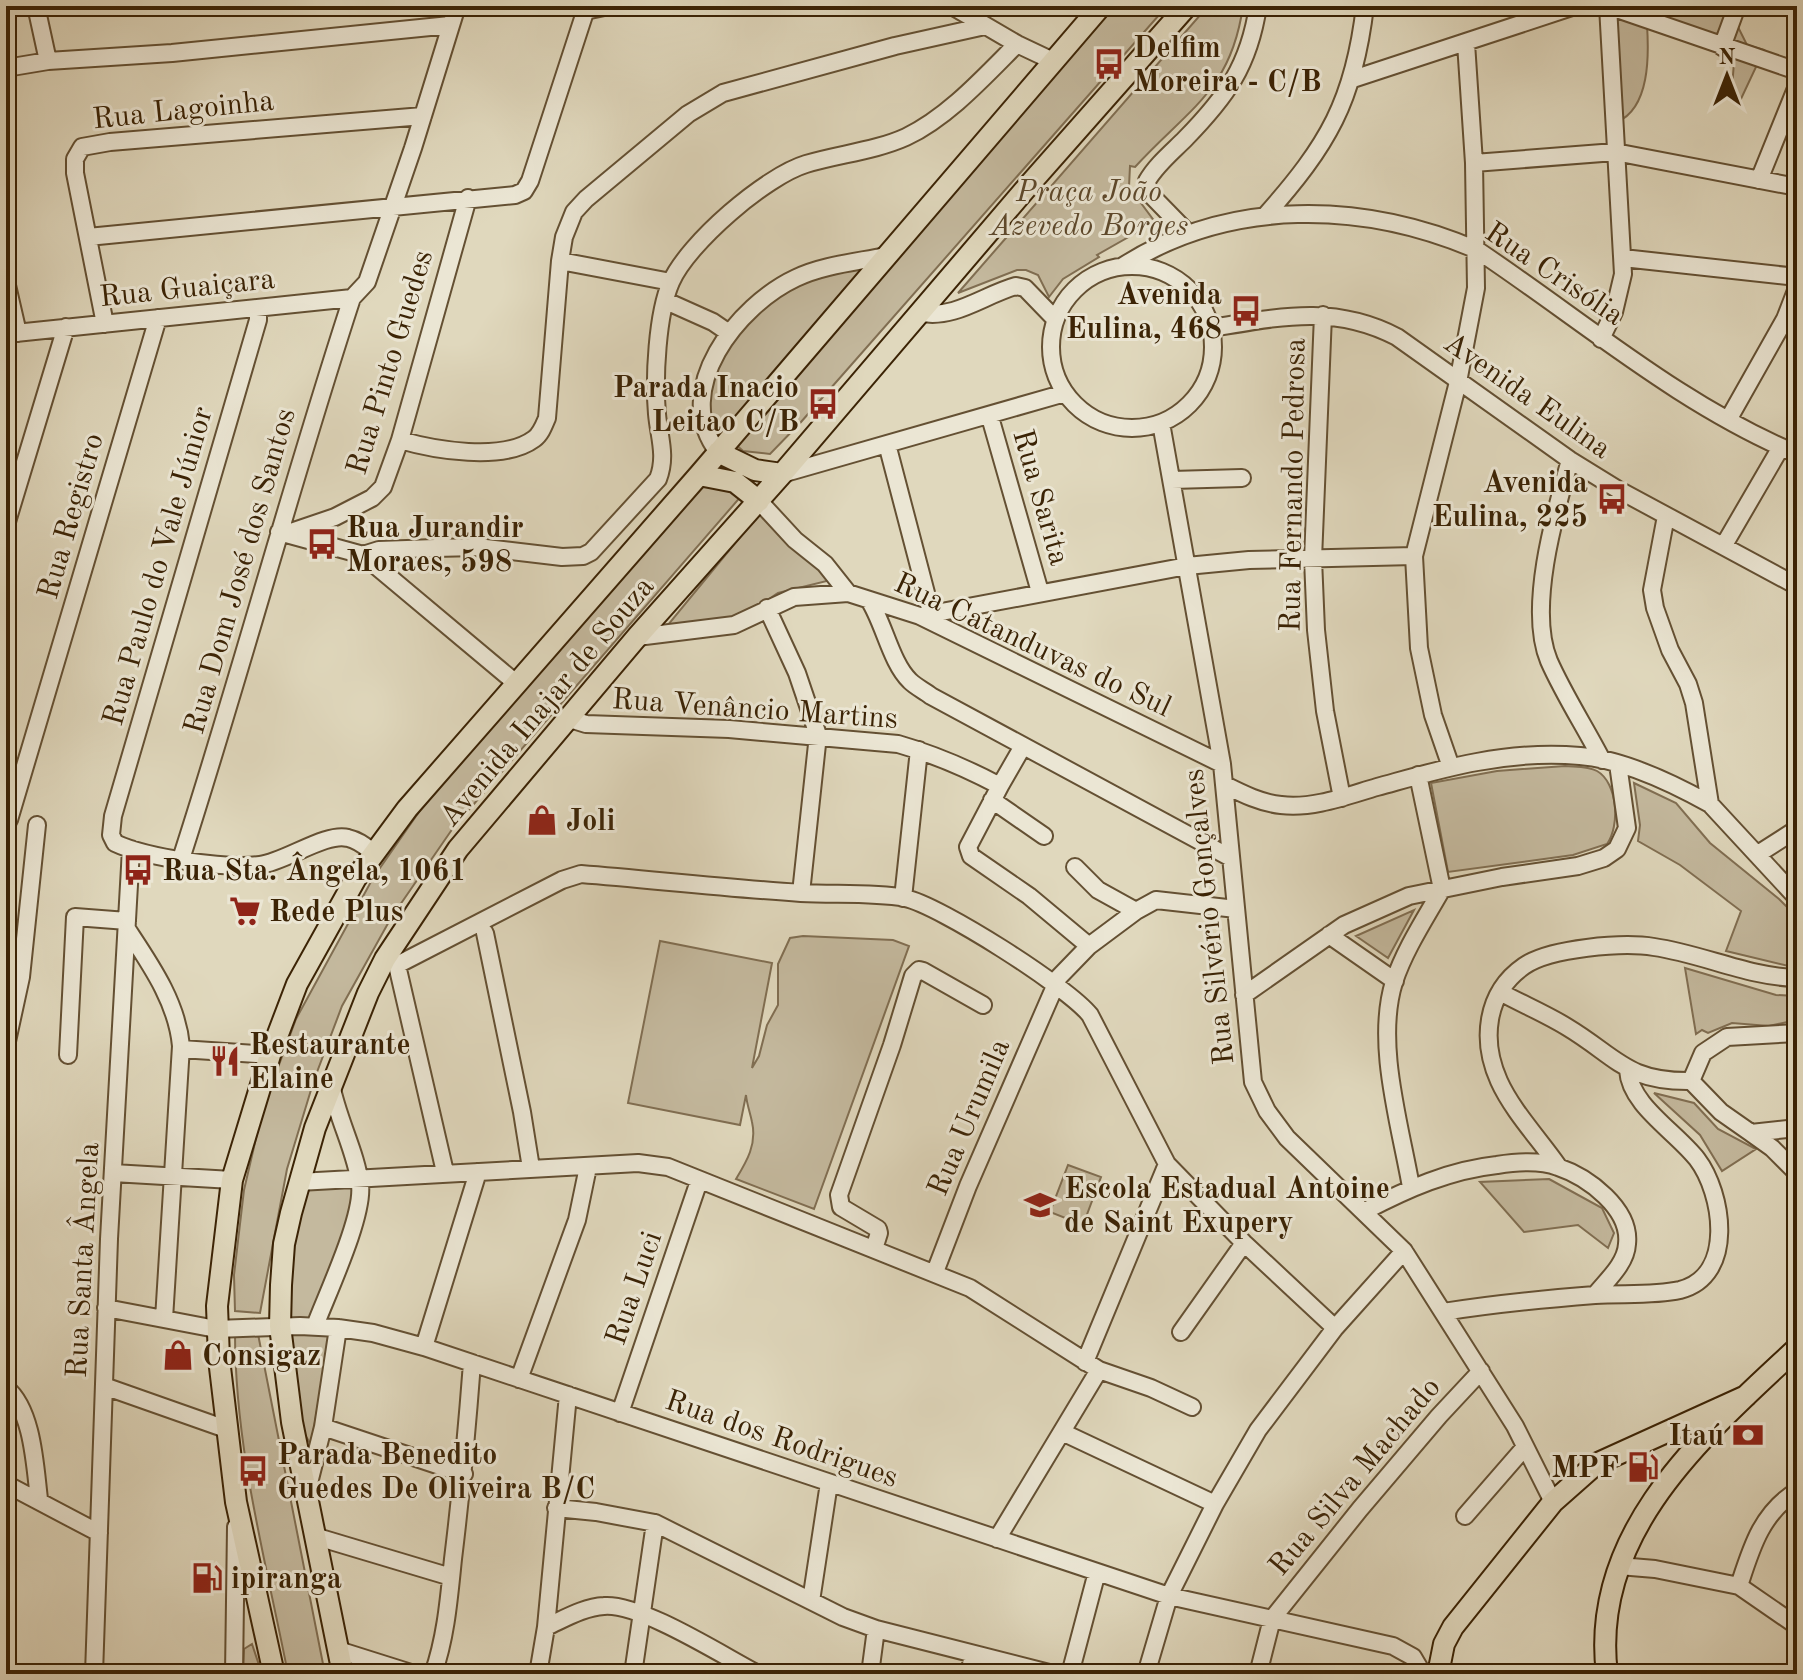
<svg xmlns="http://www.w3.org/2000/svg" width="1803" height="1680" viewBox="0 0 1803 1680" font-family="'Old Standard TT',serif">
<rect width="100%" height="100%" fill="#e0d8bd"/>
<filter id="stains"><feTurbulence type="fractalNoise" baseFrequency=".0025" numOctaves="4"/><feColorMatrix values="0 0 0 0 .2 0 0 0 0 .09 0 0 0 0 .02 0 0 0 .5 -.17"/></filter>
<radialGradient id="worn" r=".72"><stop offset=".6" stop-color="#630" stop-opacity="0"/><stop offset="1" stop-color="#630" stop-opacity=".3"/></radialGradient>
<path fill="#c4b99e" stroke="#806e52" stroke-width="2" d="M1115,6h52l-366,416 -31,32 -27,-3 -10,-9z
M1208,6h35c-12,85 -55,103 -108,161l-5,-1 -1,21 26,35 -58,33 2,2 -36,22 -14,18 -11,-22 -12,-5h-9l-59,23z
M1609,6h135l-6,21 9,18 17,5 -24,51h-9l3,-39 -19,-14 -68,-23c2,30 3,83 -30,97z
M886,256l-158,184 -25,-18 14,-71 79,-73z
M699,478l44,16 -290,334 -62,90 -49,88 -28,74 -27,89 -27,144 -25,-2 -1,-36 10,-85 19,-82 33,-89 77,-141 55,-79z
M759,514l61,52 11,14 -53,13 -42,28 -69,5z
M1565,766c10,1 23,0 32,5 21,12 23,55 10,73l-34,11 -125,17 -17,-89 66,-12z
M1634,783l42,20 34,40 69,56 18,18v51l-71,-17 15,-40 -61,-46 -42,-24 2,-16z
M1414,910l-26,48 -32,-22z
M803,936l90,4 16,6 -95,263 -78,-30c11,-18 21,-35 16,-57 -2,-10 -5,-17 -6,-27l-6,30 -112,-22 32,-162 112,22 -20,105 7,-12 8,-31 11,-20v-41l12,-26z
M1685,968l91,27 21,1v24l-28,6 -37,-3 -24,10 -6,-3 -6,4z
M1654,1093l40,10 24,26 38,20 -34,22 -22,-36z
M1068,1165l33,12 -18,48 -33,-13z
M1549,1179l53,29 12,25 -6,15 -30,-23 -54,7 -44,-50z
M358,1180l3,9 -46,137 -35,-6 19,-138z
M306,1330l22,1 1,10 -18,104 -7,-12 -18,-88 5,-11z
M235,1333l23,1 67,340h-37c-22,-113 -53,-224 -53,-341z
M252,1644l10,30h-19l1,-25z"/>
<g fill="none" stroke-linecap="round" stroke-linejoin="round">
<defs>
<path id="minor" d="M36,6l12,55
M952,6l65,38 38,18
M1608,6l189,65
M585,11l24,-5
M1722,47l15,-41
M6,68l42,-7 124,-8 278,-28
M1353,79l222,-73
M1474,163l141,-11 182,35
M1759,180l38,-94
M1265,216c63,-71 89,-115 100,-210
M1188,233l-39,-40 -2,-12c9,-16 25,-29 38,-42 41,-42 64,-73 73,-133
M88,237l427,-42 9,-4 6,-10 57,-175
M1623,258l174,19
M560,261l111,21
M1051 347a81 81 0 1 1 162 0a81 81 0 1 1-162 0Z
M1123,266c107,-68 240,-65 354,-16 105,70 203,155 320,204
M6,281l12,52
M666,301l47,21 16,11
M258,308v12l-145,496 -2,19 4,8c32,15 110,26 145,22 25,-3 66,-33 88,-27 10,2 18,9 26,15
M922,313c33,6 62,-18 94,-27l9,2 30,31
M1323,315l-10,244 3,71 9,81 17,87
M105,324l-30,-151v-14l7,-12 28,-5 313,-26
M1212,328c67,-11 122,-24 185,9l173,123 47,29 180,97
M6,334l346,-36 15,-16 46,-134 44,-142
M1601,339l13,-27 9,-38 -15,-268
M990,417l50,175
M1728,420l57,-101 12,-31
M1161,423l61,341 31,318 14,29 20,27 117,113 111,175 38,76
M400,440c34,10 103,22 134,-1 7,-5 10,-14 13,-21l13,-157 4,-24 10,-25 12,-13 102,-85 35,-21 172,-47 90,-20
M887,444l44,168
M718,452c-48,-62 20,-147 78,-174 27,-13 61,-16 90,-22
M1570,460c-15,53 -43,149 -21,201 15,34 36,66 53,99
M782,474l283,-81
M1172,480l70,-2
M759,501l36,39 30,24 23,29
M1666,516l-14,74 3,18 15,42 18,34 6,19 16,101 87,94
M6,525l60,-198
M279,532l84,23 16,-5 56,-2 42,-1 85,10 21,-1 8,-4 67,-73c9,-23 1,-42 -1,-65 -3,-36 0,-100 14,-132 17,-39 95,-106 135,-118 33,-10 69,-13 100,-27 42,-20 78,-60 111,-93
M288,533l47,-16 37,-19 11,-11 17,-47 68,-242
M1724,545l57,-98
M363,555l154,129
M869,600c15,23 22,63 41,81 6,6 15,10 21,15l300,162
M767,608l30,65 21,62 -17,158
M920,616l267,-50 62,-6 165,-4
M637,637l97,-12 60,-28 54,-4 72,23 302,148
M570,719l16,5 143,5 169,15c35,10 70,25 102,42l-32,61 3,9 58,40 60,50
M1451,767l-18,-52 -14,-67 -5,-92 44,-174 18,-94 -2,-125 -8,-120
M1418,775l24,114
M1225,785c18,9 36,18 56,20 32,4 65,-9 96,-18 33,-9 66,-19 100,-25 32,-6 70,-9 103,-6 42,3 94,28 130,48
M1000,786l23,-40
M992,800l52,36
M9,820l149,-502
M1758,854l39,-25
M181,859c60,-186 110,-375 171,-561
M1075,867l23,23 38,21
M903,898l16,-148
M127,929c23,35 50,73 54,117l-17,273
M485,933l37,179 9,56
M1329,935l66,46
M385,959l12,6 165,-85 19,-6c73,6 146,14 220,19 33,2 71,-1 104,5 34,7 163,89 185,117l77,149 77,79 91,85
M397,965l48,207
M1500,992c22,12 46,22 67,35 50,30 59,55 124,54
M1244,995l100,-70 65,-29 93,-19 76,-11 26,-8 13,-9 10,-21 -9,-64
M1797,1033l-70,4 -24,16 -12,28 30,31 30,21 46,-5
M6,1046l15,-69 16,-152
M181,1049l89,6
M68,1055l7,-138 52,4
M1751,1133l21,15 25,25
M1558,1166c-19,-27 -46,-56 -59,-85 -18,-40 -14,-88 25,-115 26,-18 99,-24 130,-19 49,7 94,30 143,31
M113,1173l119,7
M299,1182l339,-19 30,4 302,121 129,82 52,18 41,19
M1411,1187c-11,-63 -36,-144 -17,-205 11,-33 31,-63 48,-93
M1365,1211c42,-22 85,-41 132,-46 19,-3 43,-5 61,2 30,10 73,42 69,77 -1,20 -21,37 -32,51
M874,1249l5,-16 -1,-4 -37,-22 -2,-12 53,-150 21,-69 6,-6 4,1 60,34
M935,1272l33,-86 91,-209 30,-31 47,-35 20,-11 80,9
M106,1308l110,21 84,-3 38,2 35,5 51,14 745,249 224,50 20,11 10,17
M1443,1312c50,-8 101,-13 152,-17 27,-2 58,1 85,-5 56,-14 43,-97 17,-131 -22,-28 -67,-54 -69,-89
M315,1326c12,-32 49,-110 45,-141 -3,-31 -23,-67 -29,-101
M1181,1332l63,-89
M424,1347l54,-175
M1085,1362l82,-198
M519,1379l58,-159 11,-53
M104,1386l122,43
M6,1388c27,22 29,79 33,111
M620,1413l79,-232
M323,1427l141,47
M1062,1432l153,72
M6,1484l93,49
M307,1491l16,-64 15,-99
M556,1508l40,4 59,11 188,94 33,12 177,45
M1465,1516l60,-69
M314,1536l137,41
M997,1539l102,-169
M1619,1566l36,3 84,17 58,40
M1739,1586c12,-37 22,-73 58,-95
M811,1601l18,-118
M546,1627c18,-8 38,-20 58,-21 37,-3 119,50 154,68
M338,1650l76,24
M1437,1671l18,3
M94,1674l15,-435 22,-390
M234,1674l2,-147
M433,1674c13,-37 16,-76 20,-115 8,-65 14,-130 19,-196
M538,1674l8,-47 22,-232
M633,1674l22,-151
M870,1674l6,-45
M969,1674l4,-19
M1070,1674l27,-102
M1146,1674l23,-78 46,-92 43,-74 77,-102 69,-77
M1258,1674l14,-55 88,-110 79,-93 42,-45"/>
<path id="major" d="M718,452l37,18 27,4
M699,475l36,7 24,19
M274,1674l-38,-172 -17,-143 -2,-53 15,-126 38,-125 27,-71 59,-106 51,-69 292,-334 402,-469
M343,1674l-51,-252 -12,-96 1,-41 3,-41 7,-31 24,-85 53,-135 17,-34 73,-110 179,-212 145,-163 246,-288 159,-180
M1438,1674l6,-30 9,-17 100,-125 43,-38 150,-68
M1607,1674c-18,-142 97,-239 190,-326"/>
</defs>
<use href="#minor" stroke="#645033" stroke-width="20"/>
<use href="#major" stroke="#3b2305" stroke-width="24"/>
<use href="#minor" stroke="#ebe6d4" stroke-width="16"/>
<use href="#major" stroke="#e0d8bd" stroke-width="20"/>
</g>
<defs>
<symbol id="bus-bare" viewBox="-9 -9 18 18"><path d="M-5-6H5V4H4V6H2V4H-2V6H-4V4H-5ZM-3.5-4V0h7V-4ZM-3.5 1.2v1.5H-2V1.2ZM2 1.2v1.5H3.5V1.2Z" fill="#8f2418" stroke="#ebe6d4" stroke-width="2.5" paint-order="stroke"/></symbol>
<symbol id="shop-bare" viewBox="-9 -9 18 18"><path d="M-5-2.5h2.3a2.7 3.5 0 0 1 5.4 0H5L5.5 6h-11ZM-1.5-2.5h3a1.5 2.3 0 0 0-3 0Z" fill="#8f2418" stroke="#ebe6d4" stroke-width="2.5" paint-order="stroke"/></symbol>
<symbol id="supermarket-bare" viewBox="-9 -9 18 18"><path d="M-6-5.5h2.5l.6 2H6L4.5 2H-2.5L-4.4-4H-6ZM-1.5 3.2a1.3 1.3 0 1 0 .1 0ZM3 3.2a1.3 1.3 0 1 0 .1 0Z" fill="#8f2418" stroke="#ebe6d4" stroke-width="2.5" paint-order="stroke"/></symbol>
<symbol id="restaurant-bare" viewBox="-9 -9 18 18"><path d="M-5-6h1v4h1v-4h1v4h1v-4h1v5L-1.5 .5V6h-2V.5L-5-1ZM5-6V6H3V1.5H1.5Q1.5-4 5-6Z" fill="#8f2418" stroke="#ebe6d4" stroke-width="2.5" paint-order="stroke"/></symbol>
<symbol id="school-bare" viewBox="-9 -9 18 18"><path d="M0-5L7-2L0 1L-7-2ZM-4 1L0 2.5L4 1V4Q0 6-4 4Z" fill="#8f2418" stroke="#ebe6d4" stroke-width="2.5" paint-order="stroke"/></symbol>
<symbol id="bank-bare" viewBox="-9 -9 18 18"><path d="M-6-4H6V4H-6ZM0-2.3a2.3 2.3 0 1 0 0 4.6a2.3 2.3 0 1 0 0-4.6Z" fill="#8f2418" stroke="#ebe6d4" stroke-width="2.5" paint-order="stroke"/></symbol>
<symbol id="fuel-bare" viewBox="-9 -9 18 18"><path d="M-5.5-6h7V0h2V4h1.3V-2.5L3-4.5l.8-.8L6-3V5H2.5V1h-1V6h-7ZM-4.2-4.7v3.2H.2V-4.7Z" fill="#8f2418" stroke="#ebe6d4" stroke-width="2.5" paint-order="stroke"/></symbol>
</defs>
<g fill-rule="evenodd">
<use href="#bus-bare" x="1087" y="42" width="44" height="44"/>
<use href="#bus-bare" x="1224" y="289" width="44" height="44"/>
<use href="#bus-bare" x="801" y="382" width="44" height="44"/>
<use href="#bus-bare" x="1590" y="477" width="44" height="44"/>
<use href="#bus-bare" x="300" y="522" width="44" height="44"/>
<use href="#shop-bare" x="520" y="798" width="44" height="44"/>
<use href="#bus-bare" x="116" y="848" width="44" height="44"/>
<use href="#supermarket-bare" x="223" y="889" width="44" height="44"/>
<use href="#restaurant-bare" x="203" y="1039" width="44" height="44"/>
<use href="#school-bare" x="1018" y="1183" width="44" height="44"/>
<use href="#shop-bare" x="156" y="1333" width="44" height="44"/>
<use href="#bank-bare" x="1726" y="1413" width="44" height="44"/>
<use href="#fuel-bare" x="1621" y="1445" width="44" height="44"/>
<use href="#bus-bare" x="231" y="1449" width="44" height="44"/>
<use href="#fuel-bare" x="185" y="1556" width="44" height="44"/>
</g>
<g text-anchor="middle" stroke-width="6" stroke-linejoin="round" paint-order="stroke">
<g font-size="30" font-weight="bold" fill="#3b2305" stroke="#ebe6d4" text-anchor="start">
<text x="1133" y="57">Delfim<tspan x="1133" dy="34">Moreira - C/B</tspan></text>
<text x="1222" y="304" text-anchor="end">Avenida<tspan x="1222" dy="34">Eulina, 468</tspan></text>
<text x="799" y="397" text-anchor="end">Parada Inacio<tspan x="799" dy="34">Leitao C/B</tspan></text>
<text x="1588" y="492" text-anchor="end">Avenida<tspan x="1588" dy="34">Eulina, 225</tspan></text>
<text x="346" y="537">Rua Jurandir<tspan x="346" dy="34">Moraes, 598</tspan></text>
<text x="566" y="830">Joli</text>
<text x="162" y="880">Rua Sta. Ângela, 1061</text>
<text x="269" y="921">Rede Plus</text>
<text x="249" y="1054">Restaurante<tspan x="249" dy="34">Elaine</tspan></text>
<text x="1064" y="1198">Escola Estadual Antoine<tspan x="1064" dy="34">de Saint Exupery</tspan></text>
<text x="202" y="1365">Consigaz</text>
<text x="1724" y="1445" text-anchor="end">Itaú</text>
<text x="277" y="1464">Parada Benedito<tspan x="277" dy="34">Guedes De Oliveira B/C</tspan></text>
<text x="1619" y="1477" text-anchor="end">MPF</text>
<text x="231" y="1588">ipiranga</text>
</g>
<g font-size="30" fill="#3b2305" stroke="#ebe6d4">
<text transform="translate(183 109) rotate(-6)" y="10">Rua Lagoinha</text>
<text transform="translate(1555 273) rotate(34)" y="10">Rua Crisólia</text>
<text transform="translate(187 287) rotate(-6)" y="10">Rua Guaiçara</text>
<text transform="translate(389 362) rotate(-73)" y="10">Rua Pinto Guedes</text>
<text transform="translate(1528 395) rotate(35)" y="10">Avenida Eulina</text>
<text transform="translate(1292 485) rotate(-89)" y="10">Rua Fernando Pedrosa</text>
<text transform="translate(1042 497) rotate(74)" y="10">Rua Sarita</text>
<text transform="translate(70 516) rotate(-74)" y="10">Rua Registro</text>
<text transform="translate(157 566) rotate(-74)" y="10">Rua Paulo do Vale Júnior</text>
<text transform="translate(239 571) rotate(-74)" y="10">Rua Dom José dos Santos</text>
<text transform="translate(1033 644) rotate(25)" y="10">Rua Catanduvas do Sul</text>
<text transform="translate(546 701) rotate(-50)" y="10">Avenida Inajar de Souza</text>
<text transform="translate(755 708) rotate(4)" y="10">Rua Venâncio Martins</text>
<text transform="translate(1208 917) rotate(-96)" y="10">Rua Silvério Gonçalves</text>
<text transform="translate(968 1117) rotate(-67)" y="10">Rua Urumila</text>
<text transform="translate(82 1260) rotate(-87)" y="10">Rua Santa Ângela</text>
<text transform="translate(633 1288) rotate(-71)" y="10">Rua Luci</text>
<text transform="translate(782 1438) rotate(19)" y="10">Rua dos Rodrigues</text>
<text transform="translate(1354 1476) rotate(-50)" y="10">Rua Silva Machado</text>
</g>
<g font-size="30" font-style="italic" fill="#5d482b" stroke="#ebe6d4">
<text x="1089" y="201">Praça João<tspan x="1089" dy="34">Azevedo Borges</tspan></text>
</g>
</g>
<rect width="1803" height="1680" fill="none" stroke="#e0d8bd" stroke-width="32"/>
<rect x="8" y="8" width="1787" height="1664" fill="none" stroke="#3b2305" stroke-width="4"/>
<rect x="16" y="16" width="1771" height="1648" fill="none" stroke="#3b2305" stroke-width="2"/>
<g transform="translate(1727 76)" stroke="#ebe6d4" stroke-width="6" paint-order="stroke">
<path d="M0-6L14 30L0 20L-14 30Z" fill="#3b2305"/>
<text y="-12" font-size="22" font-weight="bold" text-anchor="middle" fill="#3b2305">N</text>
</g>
<rect width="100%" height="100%" filter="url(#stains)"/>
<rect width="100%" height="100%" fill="url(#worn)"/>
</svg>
